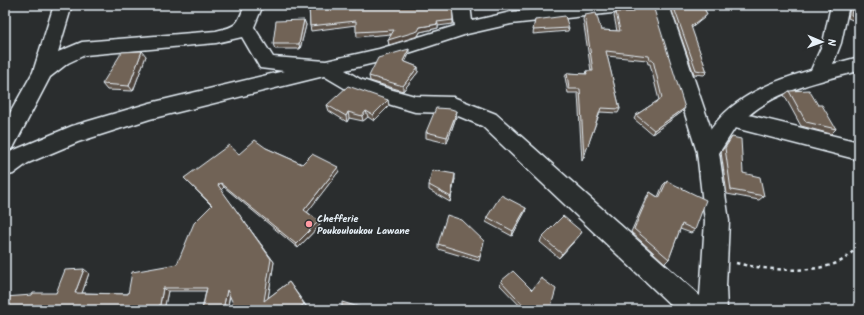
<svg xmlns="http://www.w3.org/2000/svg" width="864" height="315" viewBox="0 0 864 315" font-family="Kalam,sans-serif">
<rect width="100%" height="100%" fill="#2a2d2e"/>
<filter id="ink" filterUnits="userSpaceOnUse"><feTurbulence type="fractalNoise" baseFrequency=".025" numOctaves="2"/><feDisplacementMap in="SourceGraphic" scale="8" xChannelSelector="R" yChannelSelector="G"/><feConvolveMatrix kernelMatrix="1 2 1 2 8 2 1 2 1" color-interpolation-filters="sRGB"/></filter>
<g filter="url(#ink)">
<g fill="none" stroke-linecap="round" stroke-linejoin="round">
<defs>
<path id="minor" d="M54,5h18l-14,47 24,-10 134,-11c22,-5 21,-6 29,-26h18l-9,22 19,30 53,4 53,-12 76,-23 -3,-21h18l2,16 39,-9 67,-7h62l-3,4 -6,2 -120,13 -44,10 -80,26 -42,10 15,9 29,10 26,7 38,1 43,17 204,182 5,-75 -8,-69 -46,-147h18l42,124c23,-33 62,-48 100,-59l12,-27 8,-38h18l-8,38 -8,21 26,-7v14c-36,9 -81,19 -110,44l110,27v18l-124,-32 -16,25 10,68 -3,66 1,23h-51l-194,-184 -31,-13 -36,-1 -37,-11 -32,-12 -22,-13 -174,43 -72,23 -50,21 -15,11 -8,2v-21l7,-4 60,-25 78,-23 134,-32 -24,-3 -18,-31 -26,6 -131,12 -17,8 -18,14 -37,71 -8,3v-29l28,-50z"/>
</defs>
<use href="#minor" stroke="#e8f1f8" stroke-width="3"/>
<path stroke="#e8f1f8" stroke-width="2.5" stroke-dasharray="3.5 3.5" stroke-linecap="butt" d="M736,263c29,7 72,11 101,0 8,-3 15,-11 22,-17"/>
<use href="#minor" fill="#2a2d2e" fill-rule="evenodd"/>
</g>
<path fill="#61554b" stroke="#e8f1f8" d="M309,5l144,15v4l-15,2v2l-18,4 -2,4 -29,9 -1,-5 3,-6 -34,3 -1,-12 -45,6 -1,-5z
M471,5h37l-1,2 -35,-1z
M539,5h20l-1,1 -19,2z
M670,5h32l5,9 -2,3 -14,11 16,44 -3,3 -10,-1z
M852,5h7v18l-11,-5 2,-10z
M632,8l51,103 -31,23 -18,-15 2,-4 23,-15 -9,-36h-2l-1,-4 -40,-4 13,53 -2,4 -18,-1 -18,49 -4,-68h-10l-3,-16 2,-4 18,1 1,-3h5l-8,-52 2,-4 16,15 16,1 -3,-15 2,-4h15z
M304,20l2,5 -6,24h-25l-2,-5z
M535,20l34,8 -1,3 -35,3z
M409,54l-4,8 13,5v5l-15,19 -33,-10 -1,-5z
M146,56l-13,35 -26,-1 -5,-6z
M789,91l29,14 18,24 -5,5 -30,-8 -17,-31z
M388,100l1,6 -15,15 -6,-4 -5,4 -14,-3 -2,4 -18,-11 -2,-6z
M456,117l-9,26 -21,-5v-6z
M732,137l11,36 21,23 -5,4 -32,-6 -6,-42 7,-10z
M266,148l36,16 36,3 1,4 -32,41 12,9 1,4 -22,23 -74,-61 -3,3 53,72 -6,36 21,-16 18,25 -77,-11 -3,14h-25l4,-19h-38l-4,19h-159l51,-17 33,-20 -7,20 46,1 49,-30 35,-58 -28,-28 55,-24z
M455,179l-5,23 -21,-12v-5z
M667,181l28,49 -4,3 -11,-4 -11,30 -4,4 -34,-31 16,-36 3,-4 8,5 5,-12z
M526,208l-1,4 -13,24 -26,-14 1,-5z
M579,236l-20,22 -19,-16 2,-5z
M484,241l-5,20 -41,-12v-5z
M501,281l31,9 18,20h-26l-24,-25z"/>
<path fill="#4f453d" stroke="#e8f1f8" d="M707,14l-2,3 -16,13 2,-4z
M304,20l2,5 -6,24 -1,-5z
M438,24v4l-18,4 -2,4 -29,9 -1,-5 32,-13z
M409,49v5l-6,12v-5z
M142,51l4,5 -13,35 -4,-5z
M418,67v5l-15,19v-5z
M388,100l1,6 -15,15 -1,-6z
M685,108l-2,3 -31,23 2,-4z
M366,111l2,6 -5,4 -1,-5z
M457,111l-1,6 -9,26v-6z
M348,112l1,6 -2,4 -1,-6z
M338,167l1,4 -33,43 -2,-4z
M455,174v5l-5,23 1,-5z
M221,183l3,4 -3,3 53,72 -7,42 -3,-3 -46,-116z
M526,208l-1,4 -13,24 1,-5z
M319,221l1,4 -22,23 -2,-4z
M582,232l-3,4 -20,22 3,-4z
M84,269l5,4 -8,23 -6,-3z
M163,288l5,3 -4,19h-5z
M227,290l3,3 -3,17h-4z
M304,304l3,3 -4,3h-6z"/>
<path fill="#716357" stroke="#e8f1f8" d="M309,5h143l1,15 -16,2 1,2 -18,3 -2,4 -30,9 6,-10 -38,2v-11l-46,5z
M673,5h29l5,9 -16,12 16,46 -11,-2z
M853,5h6v13l-8,-3z
M640,6h13l32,102 -31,22 -18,-15 26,-17 -9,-38h-3l-1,-4 -43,-5 14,58 -19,-1 -17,49 -4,-68h-11l-2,-16 20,1 -1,-3h7l-8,-56 11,-2 5,17 19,1 -4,-19h18l-2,-4z
M565,16l4,12 -36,2 2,-10z
M304,20l-5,24h-26l3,-23z
M409,49l-6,12 15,6 -15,19 -34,-10 9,-18z
M142,51l-13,35 -27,-2 20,-32z
M348,86l40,14 -15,15 -7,-4 -4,5 -14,-4 -2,4 -19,-11z
M809,90l9,15h4l14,24 -30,-7 -17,-31z
M436,108l15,1 6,2 -10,26 -21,-5z
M732,137l9,2 2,34 17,4 4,19 -33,-6 -6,-42z
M255,140l11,8 36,16 10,-10 26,13 -34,43 15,11 -23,23 -75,-61 -3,2 53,74 -7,42 25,-19 15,22 -7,6h-61l-9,-20 -4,20h-21l5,-22h-44l-4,22h-154v-13l27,-2 1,-2h23l9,-23 19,-1 -9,24 53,1 4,-22 45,-8 17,-41 18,-18 -28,-27 45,-33 10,9z
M432,170l23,4 -4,23 -22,-12z
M667,181l39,19 -11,30 -13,-6 -13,35 -35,-30 16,-37 9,6z
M501,195l25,13 -13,23 -26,-14z
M447,215l15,5 22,21 -4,16 -42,-13z
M563,216l19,16 -20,22 -20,-17z
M513,271l19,19 9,-12 15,11 -6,21h-22l-27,-29z
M342,302l27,8h-27z"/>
</g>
<circle fill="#ff9aa2" stroke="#2a2d2e" stroke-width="1.5" cx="309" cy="224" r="4"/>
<g text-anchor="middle" stroke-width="3.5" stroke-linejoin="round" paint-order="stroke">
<g font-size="10" font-weight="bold" fill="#e8f1f8" stroke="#2a2d2e" text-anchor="start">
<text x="317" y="222">Chefferie<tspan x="317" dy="12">Poukouloukou Lawane</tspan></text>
</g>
</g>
<rect width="864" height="315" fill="none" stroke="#2a2d2e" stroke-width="20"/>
<rect x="10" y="10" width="844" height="295" fill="none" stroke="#e8f1f8" stroke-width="1.5" filter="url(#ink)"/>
<g transform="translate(822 42) rotate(92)" stroke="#2a2d2e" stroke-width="3" paint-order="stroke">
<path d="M0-3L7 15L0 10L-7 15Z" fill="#e8f1f8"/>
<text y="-6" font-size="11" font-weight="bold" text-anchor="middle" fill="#e8f1f8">N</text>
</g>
</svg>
